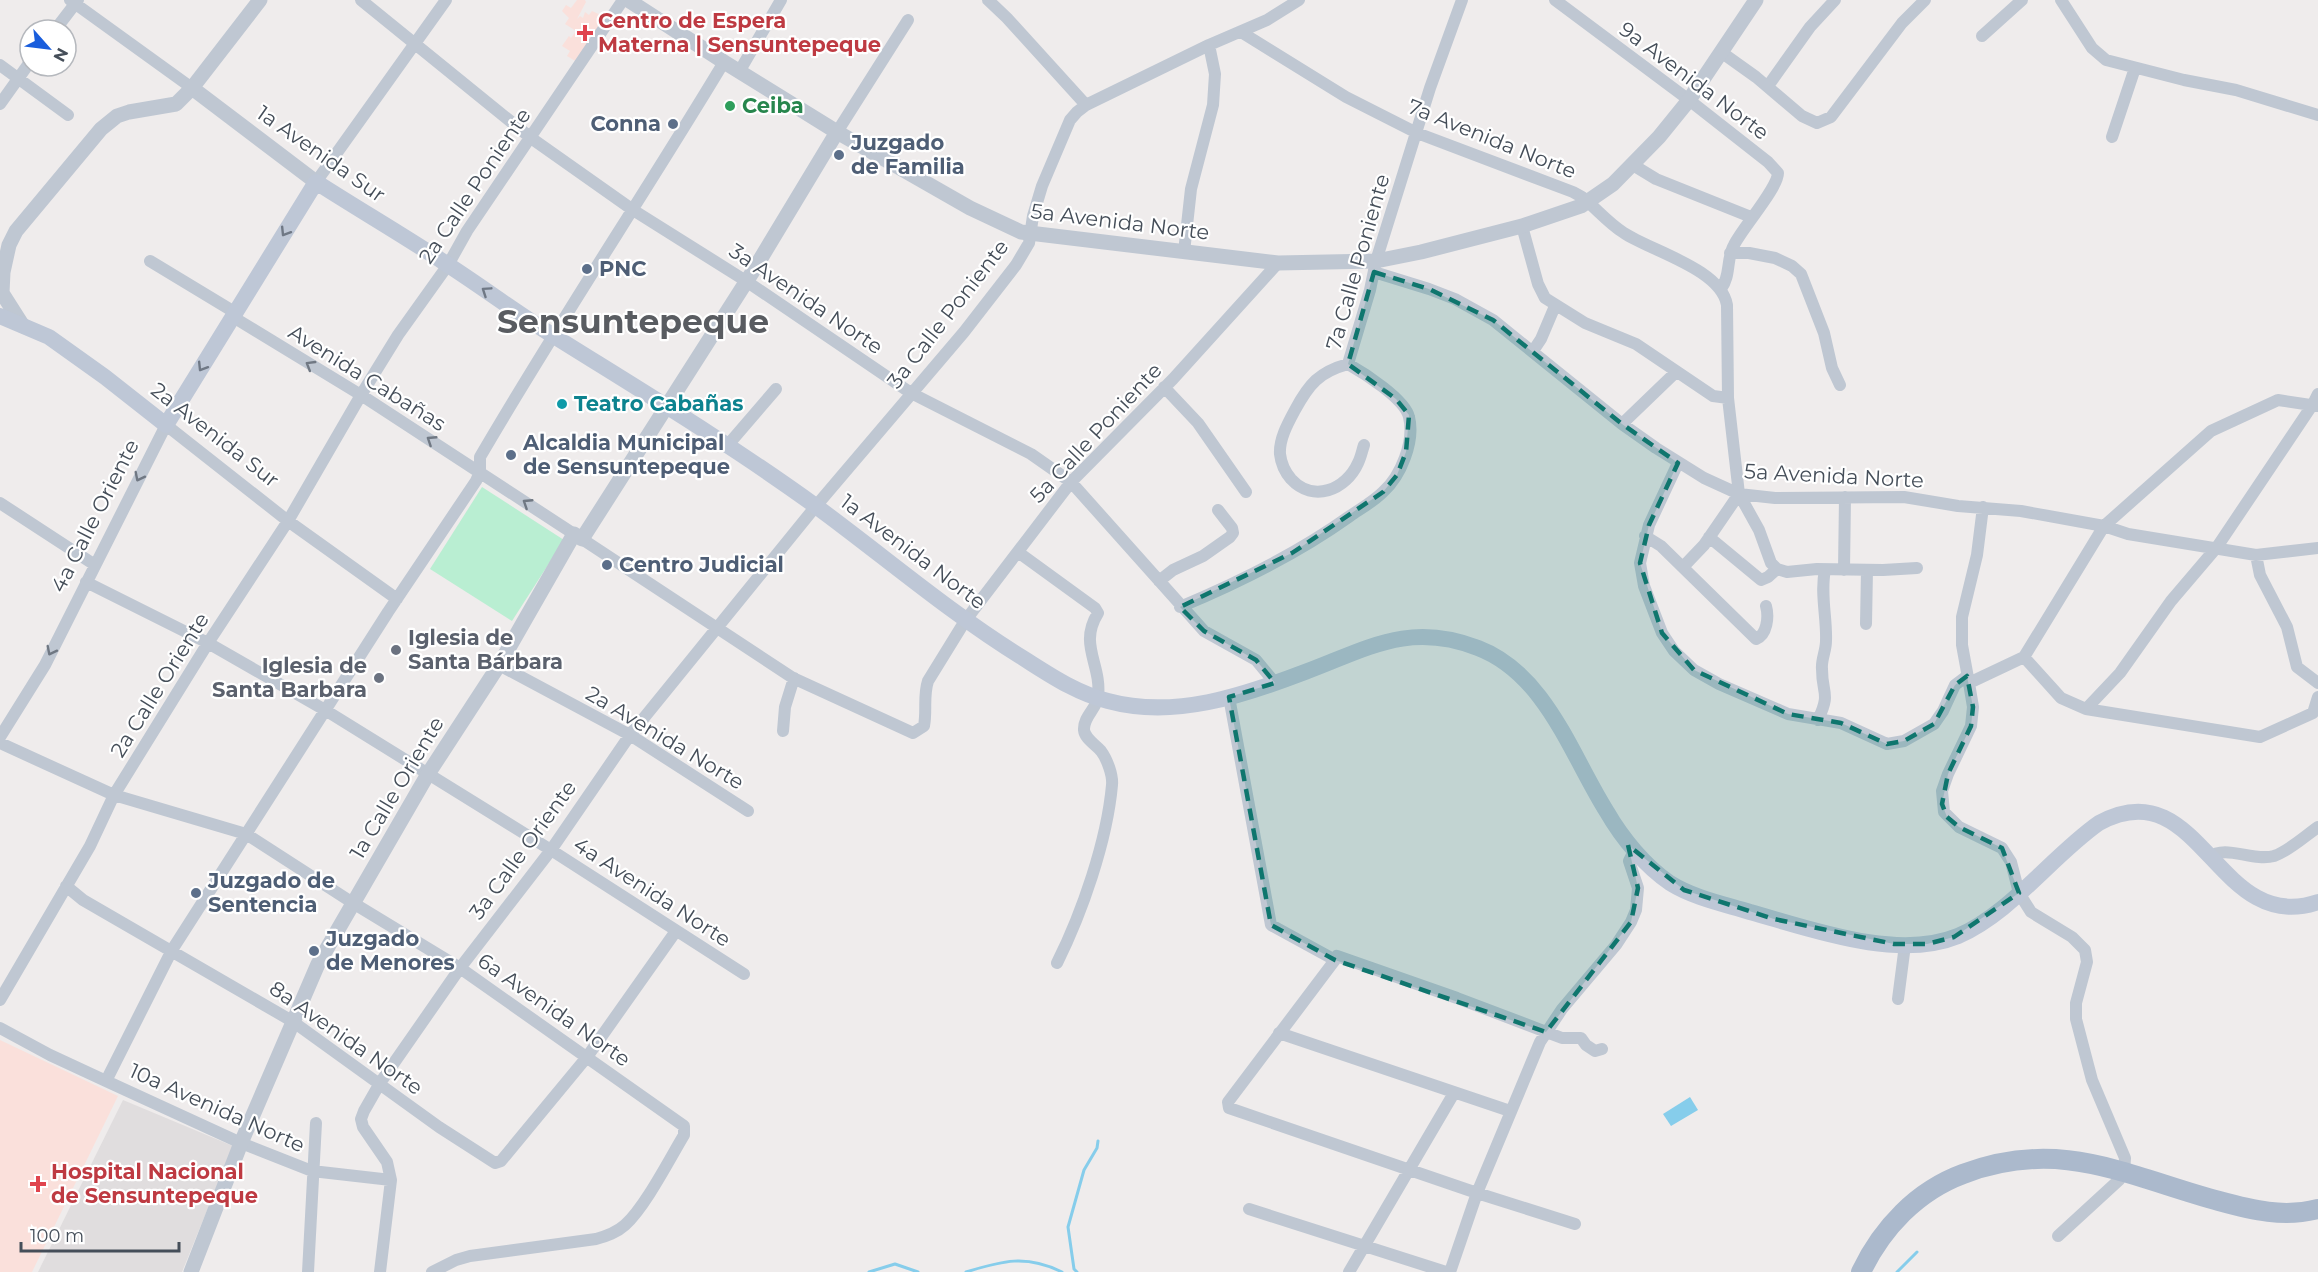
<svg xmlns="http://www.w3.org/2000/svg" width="2318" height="1272" viewBox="0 0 2318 1272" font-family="Montserrat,sans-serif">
<rect width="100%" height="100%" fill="#efecec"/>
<path fill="#e0ddde" d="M123,1100l110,46 -51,126h-144z"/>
<path fill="#fae0db" d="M577,0h8l1,2 -9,17 3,-3 3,2 2,-6 4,3 3,-4 13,6 -28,45 -10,-6 3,-5 -8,-5 7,-10 2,2 5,-7 -11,-7 4,-6 -7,-7 4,-6 5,3z
M0,1040l118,56 -86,176h-32z"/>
<path fill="#b9eed2" d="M482,487l82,53 -52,81 -82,-52z"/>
<path fill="#86cdeb" d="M1690,1097l8,13 -27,16 -8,-12z"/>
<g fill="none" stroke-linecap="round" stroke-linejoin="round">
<path stroke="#86cdeb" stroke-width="3" d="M869,1272l26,-8 23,8
M966,1272c36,-11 60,-18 96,0
M1077,1272l-3,-3 -6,-42 16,-57 13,-22 1,-7
M1897,1272l20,-20"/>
<path stroke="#bfc7d2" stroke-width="12" d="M70,0l122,88
M361,0l170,138 102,72 113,71 165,112 120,61 40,28 133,149 52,29 19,23
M988,0l19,18 79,87
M1555,0l134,100 79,62 10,11c0,15 -35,54 -44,72 -8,14 -3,31 -13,44
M2061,0l31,48 14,12 78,20 52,10 82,25
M55,30l23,-30
M1241,32l105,65 71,36 156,59 9,5c14,11 26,26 42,36 27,18 97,36 103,72l1,93 11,96 20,36 12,33 6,6 10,3 30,-3 66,1 34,-2
M1982,36l40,-36
M1721,52l35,25 46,39 15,7 14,-6 71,-94 23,-23
M0,65l68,50
M739,72l42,-72
M1768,86l42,-59 25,-27
M0,104l30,-42
M837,132l71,-112
M2112,137l23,-69
M1633,165l23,14 95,38
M316,182l130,-182
M1522,226l16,58 7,14 40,25 51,21 77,52 15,2
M1184,252l7,-63 22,-84 2,-31 -6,-29
M1730,253h19l26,5 17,8 9,8 23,59 8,35 8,17
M150,261l86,52
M1374,272l55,17 26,10 38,21 129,104 34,24 48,30 35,16 36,4 129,-1 54,9 63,5 83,15 24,8 128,21 62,-7
M233,317l128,78 213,139
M1533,351l8,-12 14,-33
M1348,364c-29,8 -39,20 -53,46 -7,13 -16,29 -15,44 1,9 5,18 11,25 22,24 55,11 67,-16 3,-6 4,-12 6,-18
M1164,387l34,36 48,69
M1622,424l54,-52
M727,446l49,-57
M1678,463l-29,62 -9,38 4,23 18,47 12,18 20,19 25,14 69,30 53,9 46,21 17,-3 30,-17 9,-13 12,-26 12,-9
M0,503l95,62
M1645,536l16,10 95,93c11,-4 13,-22 10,-33
M1709,537l52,43 7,-3 9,-8
M582,539l211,139 120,55 11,-7c3,-16 -1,-30 4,-45l37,-60 106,-139 102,-103 105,-116
M1018,552l77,56 3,5c-20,32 4,51 0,84 -1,11 -15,20 -14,33 1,9 11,14 17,21 6,8 12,24 11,34 -5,56 -30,128 -55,178
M2256,555l4,20 27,52 10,40 21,16
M1683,567l21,-22 35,-51
M1844,570l1,-73
M1159,581l14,-11 30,-14 27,-19 3,-4 -1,-5 -14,-18
M86,582l122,61 117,67 226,140 193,124
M1180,607c60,-25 117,-53 170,-91 10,-7 23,-14 33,-24 18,-16 32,-51 26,-75 -4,-18 -45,-44 -61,-53l22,-74 6,-29 54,-173 32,-88
M1866,624l1,-54
M2024,657l80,-131 107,-95 67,-31 40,6
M499,665l131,70 118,76
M1969,683l-7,-38v-28l15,-62 6,-48
M1229,697l42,228 64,35 2,-4 120,42 105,40h19l5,7 9,6 7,-2
M2086,709l34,-36 51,-72 46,-54 96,-143 5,-10
M1818,720c13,-28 4,-25 4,-51 -1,-9 4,-18 4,-28 1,-23 -6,-48 -1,-71
M783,731l2,-24 9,-29
M0,737l45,-72 121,-240 122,96 109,78
M0,743l114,52 132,39 107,69 107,65 224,158v9c-15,25 -39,72 -59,90 -9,8 -18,11 -29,14l-126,17 -14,4 -24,12
M2210,857c15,-13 43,5 64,-1 15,-5 31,-20 44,-29
M66,886l17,14 209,121 147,106 56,36 6,-2 86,-104 89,-126
M1335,960l-107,142 1,6 248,85 98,31
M1898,999l7,-54
M0,1000l90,-154 24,-51 94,-152 80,-122 73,-126 37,-60 50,-70 19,-34 156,-231
M0,1028l50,27 56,26 135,62 71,28 79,9
M1279,1033l231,78
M106,1081l66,-131 216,-338 88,-131 4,-9v-15c78,-134 164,-262 244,-395
M1249,1209l197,63
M2058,1236l61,-56 5,-8 1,-14 -33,-78 -16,-61v-16l11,-41 -2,-12 -13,-13 -41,-25 -12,-19 -8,-31 -9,-14 -43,-21 -15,-15 -2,-21 6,-17 23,-48 2,-19 -4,-24 55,-26 37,41 25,11 174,28 53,-24 5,-16
M308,1272l8,-149
M380,1272l11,-92 -4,-18 -24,-35 -2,-8 3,-8 16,-28 80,-115 91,-118 79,-115 186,-229 148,-174 52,-67 13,-22 4,-27 9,-30 28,-66 7,-8 9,-7 123,-60 58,-25 32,-20
M1349,1272l105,-179
M1450,1272l27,-79 63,-151 22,-33 54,-64 15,-23 5,-12 2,-22 -9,-27 6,-12"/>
<path stroke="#bfc7d2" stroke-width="15" d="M628,0l96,62 113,70 133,76 51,24 257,31 98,-2 45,-9 101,-26 59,-20 32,-22 46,-47 30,-37 67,-100
M192,88l124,94
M23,326l-21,-33 1,-21 6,-27 7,-14 85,-102 16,-13 12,-4 47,-8 16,-16 68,-88
M191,1272l50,-129 77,-179 110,-190 71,-109 75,-131 8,5 173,-271 82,-136"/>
<path stroke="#bec7d6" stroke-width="16" d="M0,316l49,21 56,40 61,48 150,-243c42,27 85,52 126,79 39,25 76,53 115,77 88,55 176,108 260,169 68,50 133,106 206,151 27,17 53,35 85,43 66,18 134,-5 197,-29 62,-23 104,-51 173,-24 68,26 93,107 129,164 15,26 38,54 63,71 24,15 54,21 80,29 61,17 147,49 208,24 52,-22 95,-81 141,-113 102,-56 117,114 219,79"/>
<path stroke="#abb9cc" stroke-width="20" d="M1861,1272c21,-44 56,-81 102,-98 97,-37 164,2 256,27 33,9 65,17 99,8"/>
</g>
<defs><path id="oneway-chevron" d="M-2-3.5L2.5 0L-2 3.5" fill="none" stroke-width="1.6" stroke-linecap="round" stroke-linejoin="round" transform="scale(1.5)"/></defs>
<g stroke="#6f7885">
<use href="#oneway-chevron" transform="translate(285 232) rotate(122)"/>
<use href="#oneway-chevron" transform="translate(486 291) rotate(-146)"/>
<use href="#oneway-chevron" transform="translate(202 367) rotate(122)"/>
</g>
<g stroke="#707883">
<use href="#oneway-chevron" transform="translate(310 365) rotate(-149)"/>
<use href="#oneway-chevron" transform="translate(431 440) rotate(-147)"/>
<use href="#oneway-chevron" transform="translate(139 477) rotate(117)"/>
<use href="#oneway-chevron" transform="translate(527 503) rotate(-147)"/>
<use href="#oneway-chevron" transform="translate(51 651) rotate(117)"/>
</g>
<path fill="#0f766e" fill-opacity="0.2" stroke="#0f766e" stroke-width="4.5" stroke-dasharray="12 8" stroke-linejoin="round" d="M1374,272l55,17 64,31 129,104 56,39 -29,62 -9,38 22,70 32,37 94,44 53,9 46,21 17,-3 30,-17 21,-39 12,-9 6,31 -2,19 -23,48 -6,30 5,13 12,10 43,21 17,45 -65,44 -27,7h-33l-120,-25 -90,-29 -56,-45 10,43 -7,34 -85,110 -211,-72 -64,-35 -42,-228 46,-14 -19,-23 -52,-29 -24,-24 112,-54 91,-61 14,-17 9,-23 3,-37 -13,-16 -48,-35z"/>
<g fill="#e0444e" stroke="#fff" stroke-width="2">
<path d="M582 24h6v6h6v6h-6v6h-6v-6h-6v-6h6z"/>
<path d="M35 1175h6v6h6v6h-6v6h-6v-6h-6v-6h6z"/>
</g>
<circle fill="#2e9e5b" stroke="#fff" stroke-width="2" cx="730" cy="106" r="6"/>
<g fill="#5c6f8a" stroke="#fff" stroke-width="2">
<circle cx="673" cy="124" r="6"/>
<circle cx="839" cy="155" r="6"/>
<circle cx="587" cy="269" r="6"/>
<circle cx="511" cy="455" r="6"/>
<circle cx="607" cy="565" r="6"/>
<circle cx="196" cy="893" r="6"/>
<circle cx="314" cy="951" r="6"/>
</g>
<circle fill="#0f9aa8" stroke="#fff" stroke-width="2" cx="562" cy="404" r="6"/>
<g fill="#6b7280" stroke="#fff" stroke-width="2">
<circle cx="396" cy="650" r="6"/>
<circle cx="379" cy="678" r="6"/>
</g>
<g text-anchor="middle" stroke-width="4.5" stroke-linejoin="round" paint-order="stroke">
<g font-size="21" font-weight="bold" fill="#be3a42" stroke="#fff" text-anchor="start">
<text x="598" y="28">Centro de Espera<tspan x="598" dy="24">Materna | Sensuntepeque</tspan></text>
<text x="51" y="1179">Hospital Nacional<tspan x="51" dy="24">de Sensuntepeque</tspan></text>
</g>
<g font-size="21" fill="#454e59" stroke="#fff">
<text transform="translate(1694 81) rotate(37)" y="7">9a Avenida Norte</text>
<text transform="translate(1492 139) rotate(22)" y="7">7a Avenida Norte</text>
<text transform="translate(321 154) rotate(35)" y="7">1a Avenida Sur</text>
<text transform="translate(475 186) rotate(-56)" y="7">2a Calle Poniente</text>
<text transform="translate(1120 222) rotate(7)" y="7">5a Avenida Norte</text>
<text transform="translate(1358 262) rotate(-74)" y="7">7a Calle Poniente</text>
<text transform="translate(806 299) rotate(34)" y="7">3a Avenida Norte</text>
<text transform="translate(948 314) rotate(-52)" y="7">3a Calle Poniente</text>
<text transform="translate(367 378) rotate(32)" y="7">Avenida Cabañas</text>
<text transform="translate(1096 433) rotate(-47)" y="7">5a Calle Poniente</text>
<text transform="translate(215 435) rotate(38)" y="7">2a Avenida Sur</text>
<text transform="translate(1834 476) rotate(3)" y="7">5a Avenida Norte</text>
<text transform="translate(95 516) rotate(-63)" y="7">4a Calle Oriente</text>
<text transform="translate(913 552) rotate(37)" y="7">1a Avenida Norte</text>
<text transform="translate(160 685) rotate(-58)" y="7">2a Calle Oriente</text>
<text transform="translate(665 738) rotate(31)" y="7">2a Avenida Norte</text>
<text transform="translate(397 788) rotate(-59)" y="7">1a Calle Oriente</text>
<text transform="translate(523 850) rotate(-54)" y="7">3a Calle Oriente</text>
<text transform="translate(652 892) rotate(33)" y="7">4a Avenida Norte</text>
<text transform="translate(554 1010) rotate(35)" y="7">6a Avenida Norte</text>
<text transform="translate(346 1038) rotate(35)" y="7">8a Avenida Norte</text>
<text transform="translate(217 1108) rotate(24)" y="7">10a Avenida Norte</text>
</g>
<g font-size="21" font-weight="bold" fill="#27864d" stroke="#fff" text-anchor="start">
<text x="742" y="113">Ceiba</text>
</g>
<g font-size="21" font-weight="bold" fill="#4e5e75" stroke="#fff" text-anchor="start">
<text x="661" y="131" text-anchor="end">Conna</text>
<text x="851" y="150">Juzgado<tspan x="851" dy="24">de Familia</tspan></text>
<text x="599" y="276">PNC</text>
<text x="523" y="450">Alcaldia Municipal<tspan x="523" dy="24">de Sensuntepeque</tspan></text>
<text x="619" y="572">Centro Judicial</text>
<text x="208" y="888">Juzgado de<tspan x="208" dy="24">Sentencia</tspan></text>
<text x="326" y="946">Juzgado<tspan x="326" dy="24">de Menores</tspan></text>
</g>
<g font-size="21" font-weight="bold" fill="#0d838f" stroke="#fff" text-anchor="start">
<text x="574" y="411">Teatro Cabañas</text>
</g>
<g font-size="21" font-weight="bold" fill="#5b616d" stroke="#fff" text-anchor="start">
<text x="408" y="645">Iglesia de<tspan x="408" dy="24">Santa Bárbara</tspan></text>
<text x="367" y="673" text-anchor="end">Iglesia de<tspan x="367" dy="24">Santa Barbara</tspan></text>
</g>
<g font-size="33" font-weight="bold" fill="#595c61" stroke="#fff">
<text x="633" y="333">Sensuntepeque</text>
</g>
</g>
<g transform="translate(48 48) rotate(118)"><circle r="28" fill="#ffffff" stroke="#b5b8bd" stroke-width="1.5"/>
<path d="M0-4.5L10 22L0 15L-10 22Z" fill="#195ddc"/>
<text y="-9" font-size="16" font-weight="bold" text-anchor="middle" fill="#454e59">N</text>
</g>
<path d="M21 1242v9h158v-9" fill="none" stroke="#454e59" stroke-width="3"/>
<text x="30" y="1242" font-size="18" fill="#454e59" stroke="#ffffff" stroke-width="4.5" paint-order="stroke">100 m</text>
</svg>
